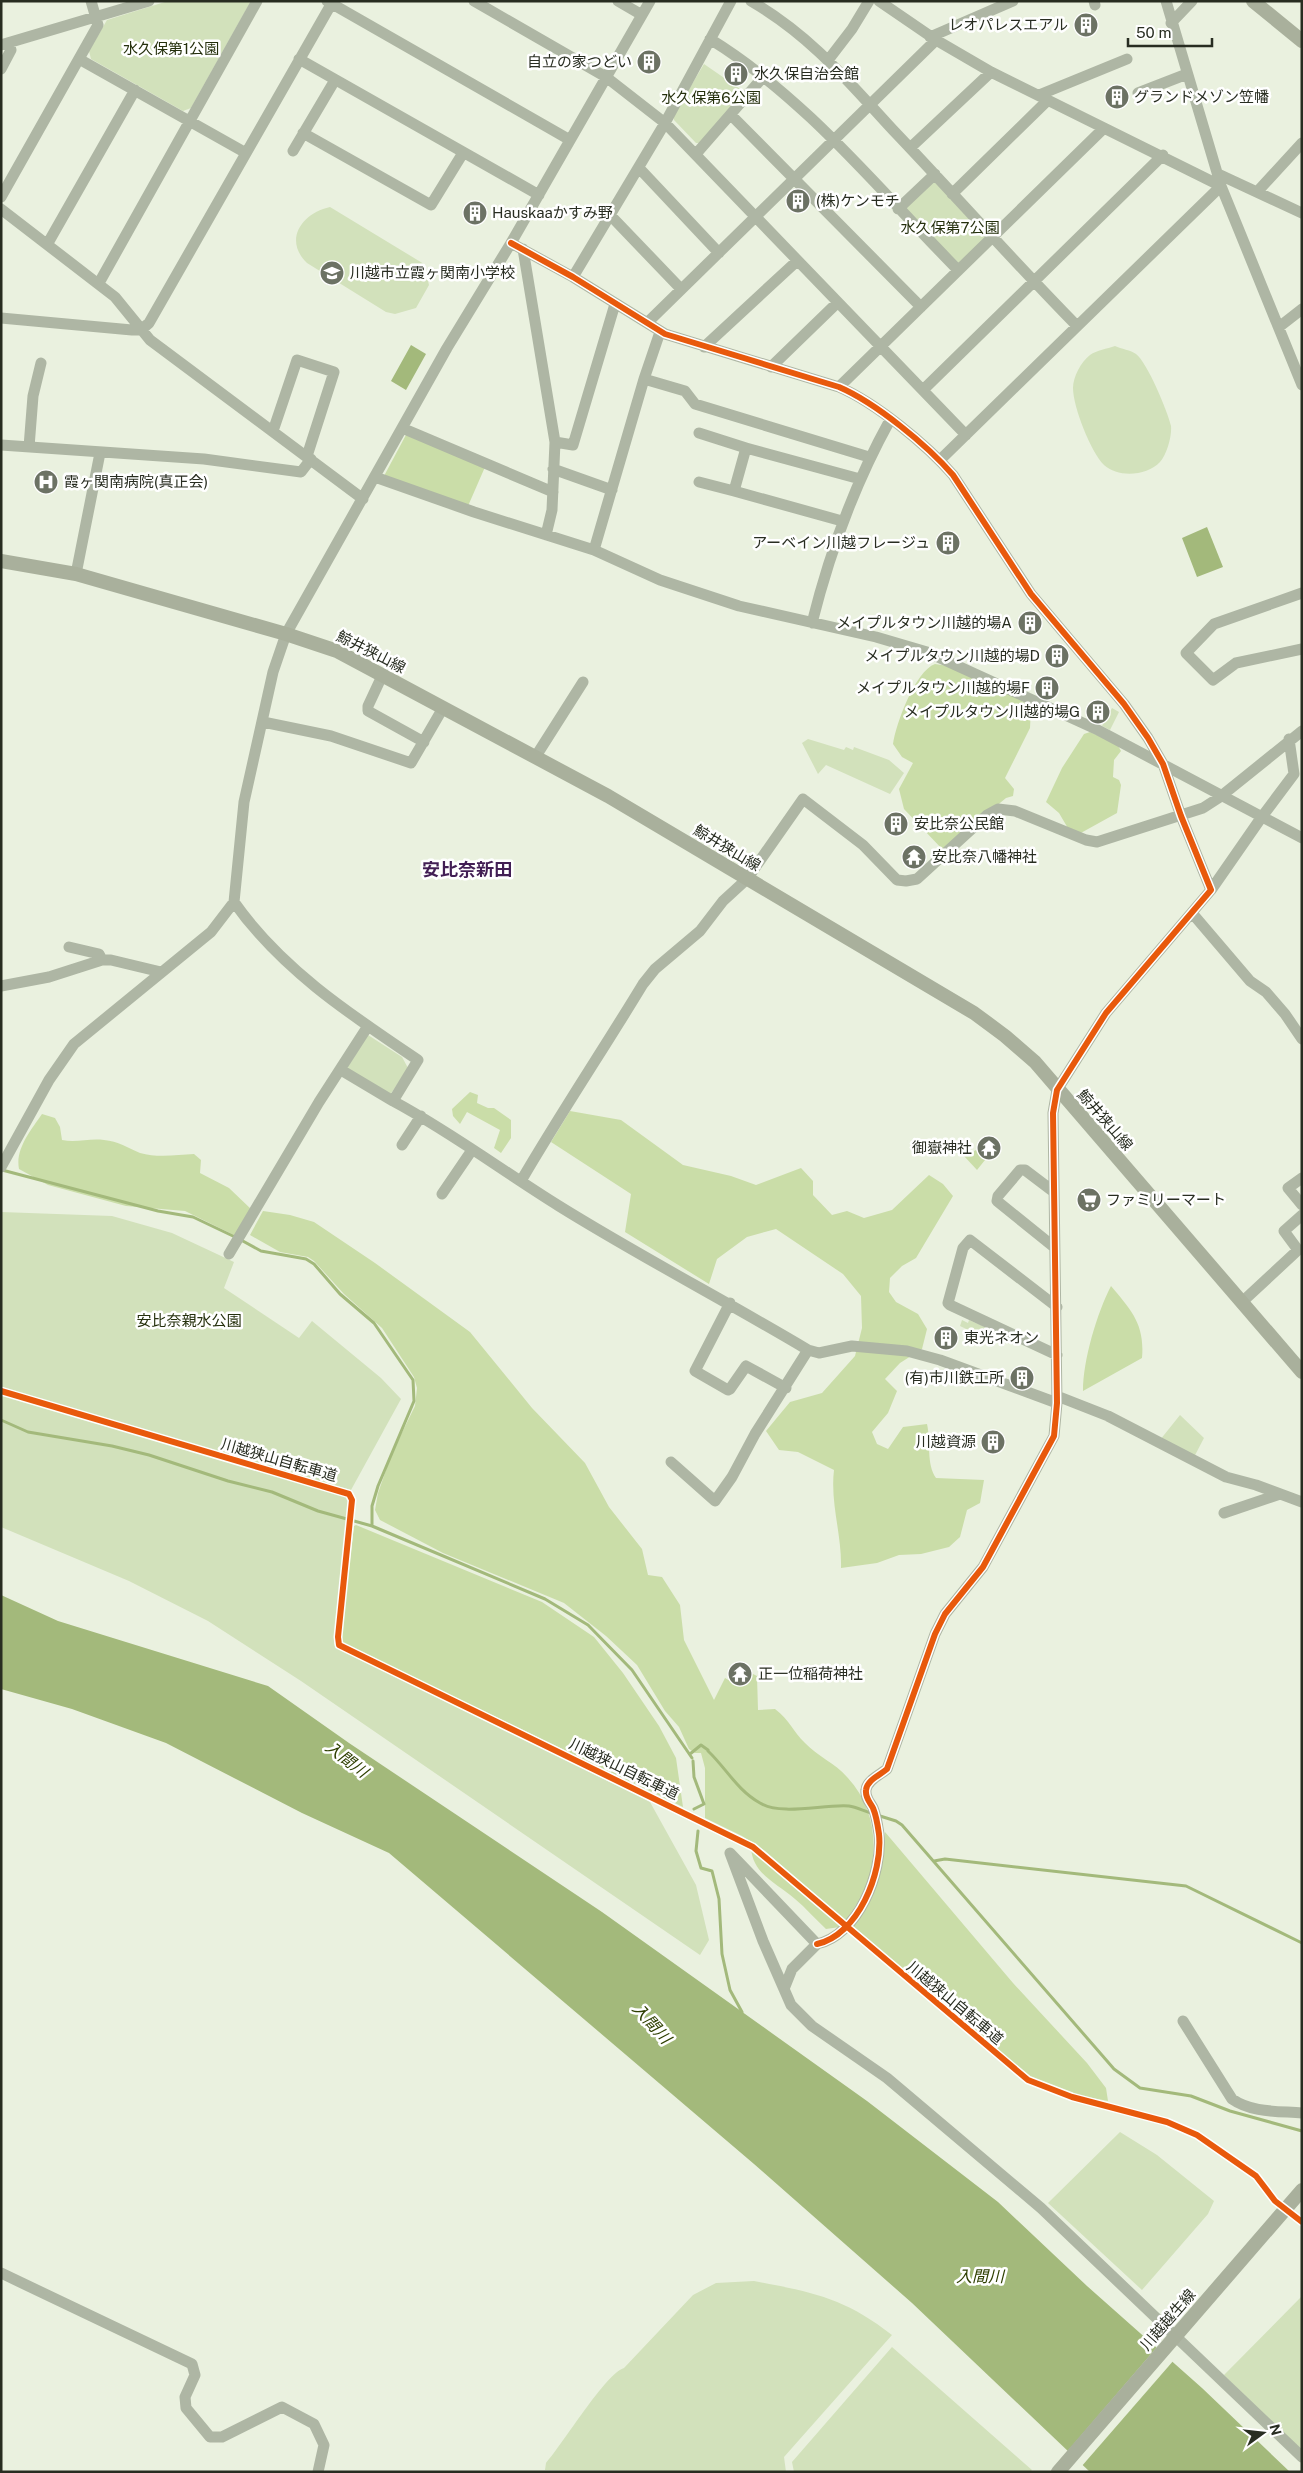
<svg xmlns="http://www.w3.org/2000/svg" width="1303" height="2473" viewBox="0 0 1303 2473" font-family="'Public Sans','Noto Sans JP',sans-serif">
<rect width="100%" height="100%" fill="#eaf1df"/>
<path fill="#d2e1bb" d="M168,1h83l-60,107 -8,3 -92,-52 -2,-8 18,-31z
M704,64l42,29 -46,50h-4l-22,-23 -1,-4z
M934,180l54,57 -30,28 -55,-57z
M330,207l94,57 5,21 -13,23 -21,6 -9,-2 -79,-49c-24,-23 -5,-50 23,-56z
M1115,346c6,3 16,4 21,8 11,8 32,58 35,72 1,10 -4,28 -11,36 -13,14 -42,16 -56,3 -13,-13 -31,-58 -31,-77 0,-11 8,-26 17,-33 7,-5 17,-6 25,-9z
M1112,708l7,4 -9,18 -8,-4z
M808,739l36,11 2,-3 7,3 1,-3 35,13 15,13 -14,21 -64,-29 -8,9 -16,-31z
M368,1035l34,22 6,11 -18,27 -43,-27z
M1,1212l111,4 60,17 62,29 -10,26 75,50 13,-17 69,57 20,21 -50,91 -161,-45 -189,-58z
M962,1320l6,3 1,-3 28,12 -8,8 -29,-14z
M1,1394l345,102 4,4v9l-16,135 316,158 46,83 13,55 -9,15 -399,-274 -93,-60 -79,-40 -128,-54z
M1180,1415l24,23 -11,21 -33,-19z
M1120,2132l37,23 57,46 -6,13 -66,76 -94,-87z
M754,2281c58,11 91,17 138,54l-108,122 2,15 -241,-2 1,-7c17,-19 60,-90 78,-95l69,-73 23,-12z
M1302,2296v155l-78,-76z
M892,2347l140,123 -2,2h-236l-2,-10z"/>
<path fill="#cadda8" d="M407,433l78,34 -17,39 -84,-30z
M935,664c30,3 71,26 96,43l-1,21 -25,50 9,11 -1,7 -7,2 -63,52 -39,-41 -5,-20 14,-26 -11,-6 -9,-13c3,-20 22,-73 42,-80z
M1090,732l27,12 4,7 -7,9 -1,17 6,3 2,5 -4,28 -38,21 -10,-4 -10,-17 -13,-11 16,-34 22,-34z
M470,1092l8,3 -1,8 11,5h6l17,12v18l-10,15 -7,-5 6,-18 -33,-18 -7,12 -7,-8 -1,-7z
M570,1111l51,9 62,45 48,11 25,9 45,-17 12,13v14l19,20 15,-4 17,7 28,-8 37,-35 14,9 10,12 -37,62 -14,8 -12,12 -1,14 7,10 22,12 9,15 -5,20 -22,14 -15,16 12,12 -9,22 -16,19 5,12 11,5 15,-22 24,-3c4,17 -1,40 9,54l48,2 -4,23 -13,7 -7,27 -11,10 -28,7 -22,1 -22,8 -36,5c1,-33 -11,-65 -7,-98l-36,-18 -19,-2 -13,-19 24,-29 32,-9 33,-37 7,-28 -1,-32 -18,-22 -67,-45 -29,8 -30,22 -8,25 -84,-52 6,-38 -80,-52z
M42,1114l13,4 5,9 2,13c15,3 27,-2 42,0 14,1 24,8 36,13 17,5 37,2 54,1l7,6 -1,13 29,15 23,22 -16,26 -51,-25 -59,-5 -78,-21 -29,-16c-4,-20 12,-39 23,-55z
M976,1150l9,10 -8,10 -13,-14z
M263,1211l27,4 24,7 61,41 95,69 62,76 53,55 24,44 33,42 6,26 14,2 18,28 4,35 30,60 11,-22 7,4 7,-15 18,9 1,34 17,-1c15,11 18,23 30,34 12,13 30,20 42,34 27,29 33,69 20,107 -4,12 -14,25 -21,37l-81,-70 -23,-15 -37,-18v-50l-4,-15h-6l-6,-4 -10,-22 -14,-16 -28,-46 -31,-29 -42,-33 -121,-50 -63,-33 -5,-10 3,-17 14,-40 23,-47 2,-18 -3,-11 -32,-49 -38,-34 -30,-33 -6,-4 -28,-5 -30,-17z
M1111,1286c20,24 34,38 31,72l-59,33c0,-31 14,-78 28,-105z
M356,1525l186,77 52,35 29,36 36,53 17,32 7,49 -341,-164 -1,-9 13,-108z
M885,1832l128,151 74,80 19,25 2,13 -36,-7 -43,-16 -176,-152c26,-35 29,-51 32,-94z
M751,1848l8,4 79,71 2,4 -14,2c-11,-10 -20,-21 -31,-30 -18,-16 -42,-24 -44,-51z"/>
<path fill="#a3b97b" d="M411,345l15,9 -20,36 -15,-9z
M1207,527l16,40 -26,10 -15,-39z
M1,1595l57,26 210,65 81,57 253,169 265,189 131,101 89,84 115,102 88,84h-200l-178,-169 -158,-139 -365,-311 -87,-40 -136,-70 -94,-34 -71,-20z"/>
<path fill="#eaf1df" d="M1158,2346l16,14 -93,107 -15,-14z"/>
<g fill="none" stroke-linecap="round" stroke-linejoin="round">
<path stroke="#a3b97b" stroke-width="3" d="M2,1170l156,41 35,6 42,20
M241,1240l20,11 45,8 8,5 26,30 34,29 39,57 1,21 -36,85 -6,20v20
M1,1420l27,12 84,14 37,9 79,26 44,11 46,19 54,15 173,73 43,26 44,45 60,88
M708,1751c18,17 29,39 52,52 22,13 63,1 89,3 7,1 15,5 22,7
M690,1754l11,-9 7,5
M693,1761l1,16 10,27 -10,5
M880,1816l16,5 6,4 212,244 26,19 51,8 39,15 72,20
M698,1831l-2,20 5,17 11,3 7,28 3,55 8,36 12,22
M934,1861l11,-2 241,27 116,57"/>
<path stroke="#aeb6a4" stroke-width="11" d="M327,1l243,139
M474,1l132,76 59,46 301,312
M618,1l24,14
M751,1c60,35 96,79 142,129 62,65 121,132 184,196
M879,1l57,39 55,32 230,114 -281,274
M1094,1l1,4
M1166,1l55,185 81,199
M1171,23l21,-22
M930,37l83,-36
M710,39c96,59 169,151 248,231
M1,45l148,-44
M79,59l167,94
M299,59l240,136
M829,59l23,-30 17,-28
M1,69l10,-19 -2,-7
M1138,93l49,-19
M1039,95l88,-36
M731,115l190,192
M303,133l128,72 32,-52
M910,148l81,-76
M293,151l42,-71
M696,154l67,-77
M639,168l80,85
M1218,174l84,39
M1257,192l45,-49
M952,194l96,-94
M1,197l97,-172 -7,-24
M1,209l114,88 35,43 213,159
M898,209l37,-35
M611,216l70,73
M48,243l87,-153
M511,243l62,34 92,57 174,53c37,16 88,58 114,88l78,119 93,110 24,34 15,26 18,52 30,74 -105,123 -49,77 -4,23 4,290 -3,33 -71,131 -38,47 -10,20 -48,135c-7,6 -20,11 -21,21 -1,8 4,12 7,18 3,7 5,19 6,26 4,39 -21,101 -62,110
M523,249l32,193 18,3 42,-141
M573,277l92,-154 66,-122
M99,283l158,-282
M1,318l131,12h9l8,-7 184,-322
M647,323l289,-283
M1279,327l23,-18
M660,332l-16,47 -50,171 66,30 79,26 137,31 51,15 169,77 206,109
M704,347l93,-86
M771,367l66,-64
M644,379l41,12 10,13 174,53
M839,387l264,-258
M923,390l240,-235
M402,428l151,64
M273,431l24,-71 37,12 -27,84
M699,433l47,15
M1,445l203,14 97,13 10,-13
M29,447l4,-51 8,-33
M553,469l59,21
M375,477l99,35 120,38
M699,482l35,9
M842,521l-108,-30 12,-43 114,31
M546,535l6,-25 3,-68
M76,574l24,-121
M1302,593l-88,31 -28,29 27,27 23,-17 66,-14
M812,623c18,-72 42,-138 78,-203
M382,676l-14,30v5l56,31
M263,722l68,14 80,27 32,-55
M536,756l47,-74
M1211,890l50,-72 33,-44 -5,-35
M234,902c47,67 117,113 184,158l-25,41c58,31 111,71 166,105 82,51 167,95 249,144l11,3 33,-7 55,5 33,9 117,43
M1192,913l58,68 16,11 19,22 17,25
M69,947l30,7 3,6
M1,986l48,-9 53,-17h9l50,12
M341,1070l52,31
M402,1145l19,-29
M1,1167l48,-87 25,-36 137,-112 23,-30 10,-100 29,-130 13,-38 161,-286 64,-105 139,-242
M1302,1178l-14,10 14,17
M521,1181c39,-67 82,-131 122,-197l12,-15 45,-38 23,-30 24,-22 56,-80 60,46 34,35 9,1 11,-2 70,-64 11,-6 17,2 71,29 11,2 106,-34 17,-11 82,-66
M1054,1192l-29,-22h-5l-22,26 -1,5 57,46
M442,1194l30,-44
M229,1254l90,-152 49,-76
M1242,1302l56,-52 -14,-19 18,-16
M730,1303l-35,68 33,19 2,-1 16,-23 40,22
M1057,1307l-87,-67 -7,8 -15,55 2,2 107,50
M1057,1396l51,20 118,61 30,8 46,17
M671,1462l44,39 17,-24 23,-43 53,-84
M1224,1513l56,-19
M784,1989l8,-20 25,-25 -87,-91 33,88 28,64 21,21 75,52 154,130 261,249
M1183,2021l49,78c20,14 46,12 70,14
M1,2273l191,91 3,11 -10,22 1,11 24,29h12l60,-30 32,17 10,21 -6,27"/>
<path stroke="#a9b09c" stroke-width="14" d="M1253,1l49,40
M1,561l75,13 210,60 51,17 271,145 366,217 31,23 30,26 267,310"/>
<path stroke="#a9b09c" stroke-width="14" d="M1058,2472l244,-282"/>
<defs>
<path id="cycleway" d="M511,243l62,34 92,57 174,53c37,16 88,58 114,88l78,119 93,110 24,34 15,26 18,52 30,74 -105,123 -49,77 -4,23 4,290 -3,33 -71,131 -38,47 -10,20 -48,135c-7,6 -20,11 -21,21 -1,8 4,12 7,18 3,7 5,19 6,26 4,39 -21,101 -62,110
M1,1391l348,103 3,6 -14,137 1,8 414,202 275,233 44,17 95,25 30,13 59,41 19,25 27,21"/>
</defs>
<use href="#cycleway" stroke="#fff" stroke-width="9"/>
<use href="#cycleway" stroke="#e8590c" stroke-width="6"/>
</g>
<defs>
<symbol id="building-disc" viewBox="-11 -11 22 22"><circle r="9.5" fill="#6c7264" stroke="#fff"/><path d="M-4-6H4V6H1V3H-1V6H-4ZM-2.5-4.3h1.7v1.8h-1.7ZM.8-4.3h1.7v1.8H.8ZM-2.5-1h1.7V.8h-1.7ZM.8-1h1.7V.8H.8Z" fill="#fff"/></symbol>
<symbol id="school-disc" viewBox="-11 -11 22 22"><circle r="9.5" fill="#6c7264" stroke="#fff"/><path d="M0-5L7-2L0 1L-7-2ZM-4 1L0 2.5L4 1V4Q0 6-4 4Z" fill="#fff"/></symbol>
<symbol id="hospital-disc" viewBox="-11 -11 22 22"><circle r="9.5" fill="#6c7264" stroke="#fff"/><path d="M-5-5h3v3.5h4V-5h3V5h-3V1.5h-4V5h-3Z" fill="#fff"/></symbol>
<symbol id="temple-disc" viewBox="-11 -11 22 22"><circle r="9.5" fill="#6c7264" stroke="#fff"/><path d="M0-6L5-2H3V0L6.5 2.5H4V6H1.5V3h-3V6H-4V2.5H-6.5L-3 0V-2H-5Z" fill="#fff"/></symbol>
<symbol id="supermarket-disc" viewBox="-11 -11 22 22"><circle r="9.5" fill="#6c7264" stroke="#fff"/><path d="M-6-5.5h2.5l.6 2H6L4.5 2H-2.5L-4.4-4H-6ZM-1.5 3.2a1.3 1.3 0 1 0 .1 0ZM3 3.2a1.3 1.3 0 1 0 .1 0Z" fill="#fff"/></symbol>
</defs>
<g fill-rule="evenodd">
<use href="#building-disc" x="1072" y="11" width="28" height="28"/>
<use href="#building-disc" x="635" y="48" width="28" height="28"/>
<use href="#building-disc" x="722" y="60" width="28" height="28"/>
<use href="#building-disc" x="1103" y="83" width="28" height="28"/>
<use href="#building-disc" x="784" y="187" width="28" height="28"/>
<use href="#building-disc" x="461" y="199" width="28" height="28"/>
<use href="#school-disc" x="318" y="259" width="28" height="28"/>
<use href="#hospital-disc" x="32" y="468" width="28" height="28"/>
<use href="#building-disc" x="934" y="529" width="28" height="28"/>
<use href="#building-disc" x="1016" y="609" width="28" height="28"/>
<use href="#building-disc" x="1043" y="642" width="28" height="28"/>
<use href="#building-disc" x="1033" y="674" width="28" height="28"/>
<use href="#building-disc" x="1084" y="698" width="28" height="28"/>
<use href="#building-disc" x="882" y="810" width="28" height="28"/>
<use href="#temple-disc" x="900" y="843" width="28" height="28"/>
<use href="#temple-disc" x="975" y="1134" width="28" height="28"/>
<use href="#supermarket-disc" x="1075" y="1186" width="28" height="28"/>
<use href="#building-disc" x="932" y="1324" width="28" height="28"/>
<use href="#building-disc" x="1008" y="1364" width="28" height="28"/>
<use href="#building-disc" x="979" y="1428" width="28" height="28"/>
<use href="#temple-disc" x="726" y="1660" width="28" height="28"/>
</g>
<g text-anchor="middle" stroke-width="5" stroke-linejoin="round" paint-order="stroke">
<g font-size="15" fill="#282d21" stroke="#fff" text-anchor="start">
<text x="1068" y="30" text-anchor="end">レオパレスエアル</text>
<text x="632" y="67" text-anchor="end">自立の家つどい</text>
<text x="754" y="79">水久保自治会館</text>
<text x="1134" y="102">グランドメゾン笠幡</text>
<text x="816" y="206">(株)ケンモチ</text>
<text x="492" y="218">Hauskaaかすみ野</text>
<text x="350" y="278">川越市立霞ヶ関南小学校</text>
<text x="64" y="487">霞ヶ関南病院(真正会)</text>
<text x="930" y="548" text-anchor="end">アーベイン川越フレージュ</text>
<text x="1012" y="628" text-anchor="end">メイプルタウン川越的場A</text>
<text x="1040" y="661" text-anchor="end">メイプルタウン川越的場D</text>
<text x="1030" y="693" text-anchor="end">メイプルタウン川越的場F</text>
<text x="1080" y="717" text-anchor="end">メイプルタウン川越的場G</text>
<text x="914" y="829">安比奈公民館</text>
<text x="932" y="862">安比奈八幡神社</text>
<text x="972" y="1153" text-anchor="end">御嶽神社</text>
<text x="1106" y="1205">ファミリーマート</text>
<text x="964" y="1343">東光ネオン</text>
<text x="1004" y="1383" text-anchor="end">(有)市川鉄工所</text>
<text x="976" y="1447" text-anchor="end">川越資源</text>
<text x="758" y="1679">正一位稲荷神社</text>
</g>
<g font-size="15" fill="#25300d" stroke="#fff">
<text x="171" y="54">水久保第1公園</text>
<text x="711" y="103">水久保第6公園</text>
<text x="950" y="233">水久保第7公園</text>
<text x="189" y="1326">安比奈親水公園</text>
</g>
<g font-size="15" fill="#282d21" stroke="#fff">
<text transform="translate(371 652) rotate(27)" y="5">鯨井狭山線</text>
<text transform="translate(727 848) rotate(31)" y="5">鯨井狭山線</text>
<text transform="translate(1105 1120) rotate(49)" y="5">鯨井狭山線</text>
<text transform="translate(279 1460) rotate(16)" y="5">川越狭山自転車道</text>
<text transform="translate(624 1769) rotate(26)" y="5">川越狭山自転車道</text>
<text transform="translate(955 2003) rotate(40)" y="5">川越狭山自転車道</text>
<text transform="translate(1168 2320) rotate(-49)" y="5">川越越生線</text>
</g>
<g font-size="16" font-style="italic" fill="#2e3f00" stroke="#fff">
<text transform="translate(347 1759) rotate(37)" y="6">入間川</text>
<text transform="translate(652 2023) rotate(48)" y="6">入間川</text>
<text x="980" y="2282">入間川</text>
</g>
<g font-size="18" font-weight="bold" fill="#421e54" stroke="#fff">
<text x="467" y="876">安比奈新田</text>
</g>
</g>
<rect width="1303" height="2473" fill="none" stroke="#282d21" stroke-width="5"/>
<g transform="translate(1263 2433) rotate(75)" stroke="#ffffff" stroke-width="4" paint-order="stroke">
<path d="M0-4L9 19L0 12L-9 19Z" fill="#282d21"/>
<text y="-8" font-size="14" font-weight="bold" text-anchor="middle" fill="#282d21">N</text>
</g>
<path d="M1128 38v8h84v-8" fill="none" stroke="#282d21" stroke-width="2.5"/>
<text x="1136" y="38" font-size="15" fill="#282d21" stroke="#ffffff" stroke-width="4" paint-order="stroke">50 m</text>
</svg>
